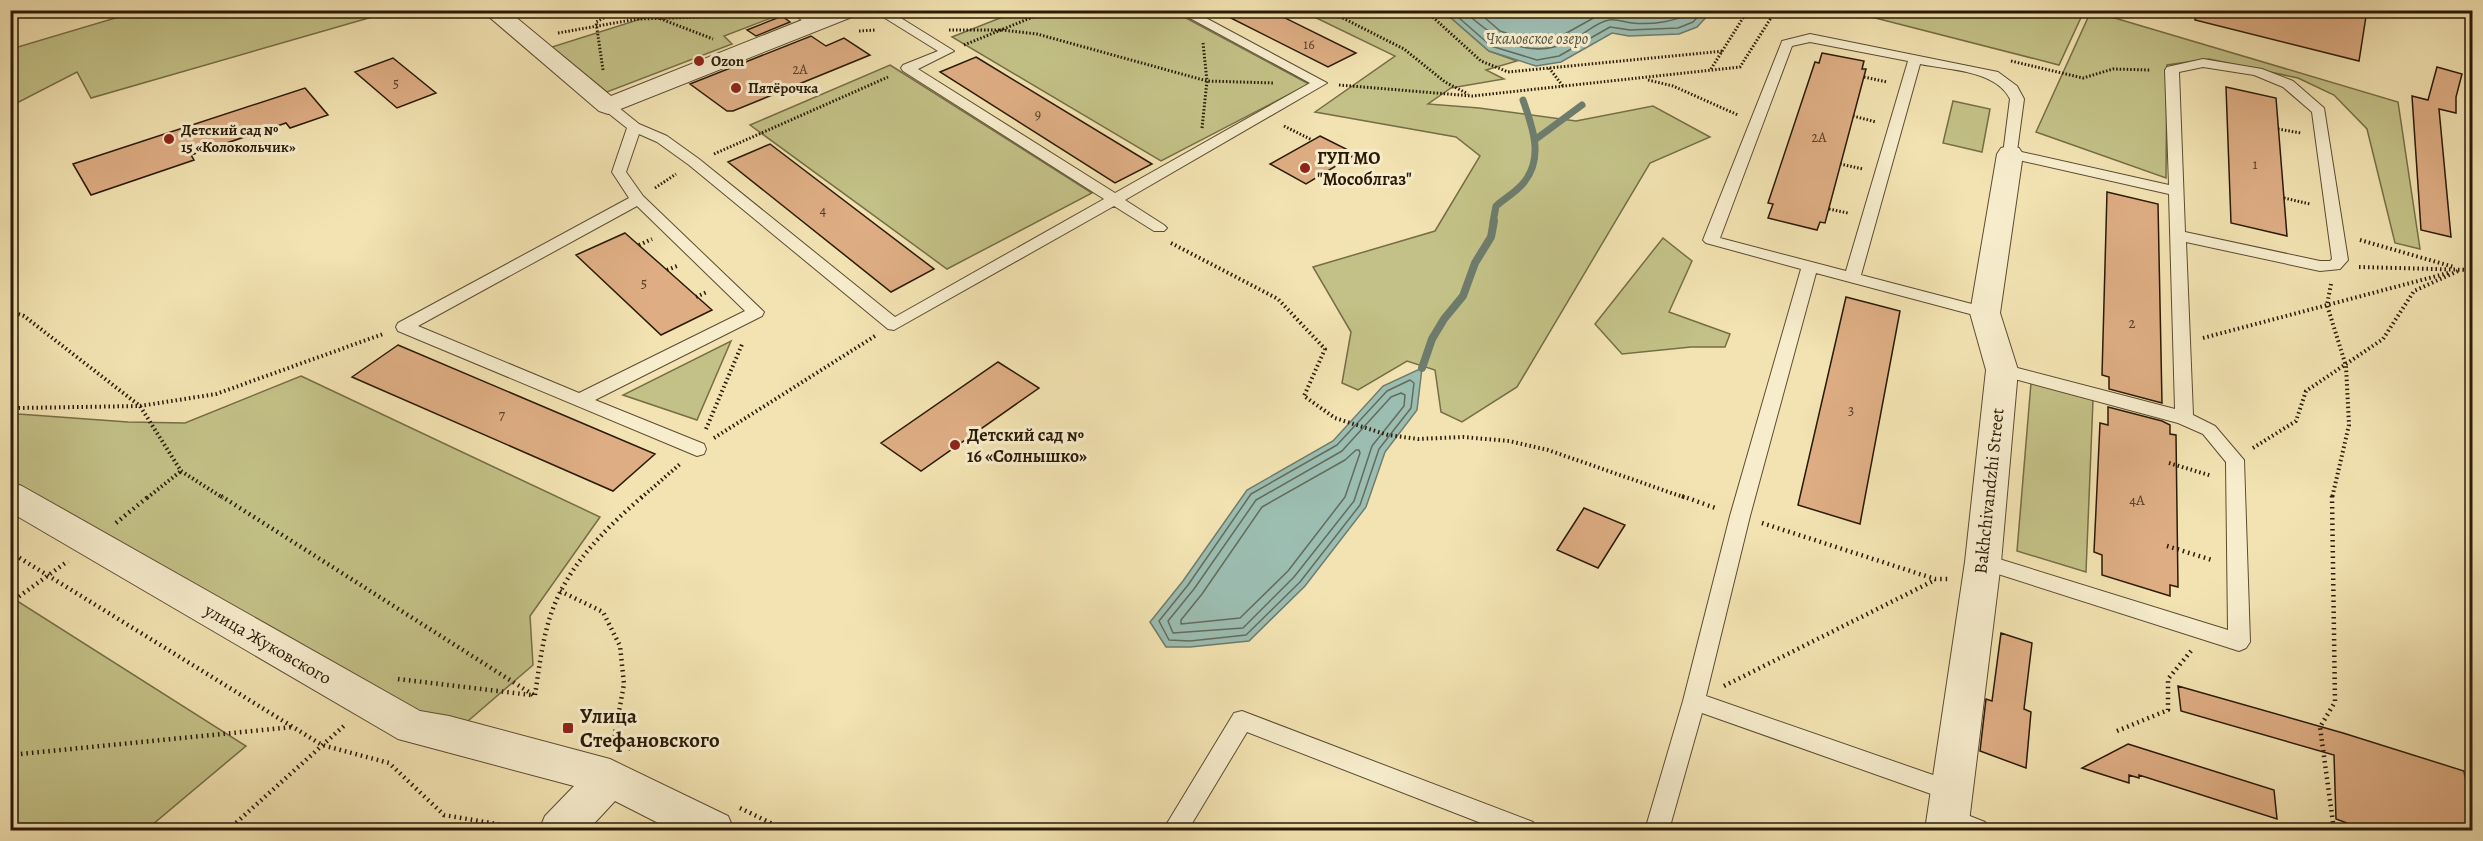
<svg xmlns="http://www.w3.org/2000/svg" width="2483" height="841" viewBox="0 0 2483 841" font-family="Alegreya,serif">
<rect width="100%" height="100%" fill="#f3e3b2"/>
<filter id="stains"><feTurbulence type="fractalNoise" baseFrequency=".00333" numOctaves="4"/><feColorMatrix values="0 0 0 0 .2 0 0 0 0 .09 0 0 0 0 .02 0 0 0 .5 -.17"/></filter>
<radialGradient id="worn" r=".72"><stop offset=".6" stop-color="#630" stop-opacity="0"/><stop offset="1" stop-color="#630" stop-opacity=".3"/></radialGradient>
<path fill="#c3c187" stroke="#766e46" stroke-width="1.5" d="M771,10l8,5 -55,21 8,8 -125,48 -55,-45 114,-36z
M139,11v-1l254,1 -302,87 -14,-26 -66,34v-57z
M1018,11h155l136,73 -148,77 -209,-124z
M1302,11h132l17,7 38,33 28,10 -31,9 18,9 -53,9 -23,16 51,4 97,13 77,-15 57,31 -60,26 -133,224 -55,35 -21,-10 -6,-42 -28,-9 -49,29 -16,-7 9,-51 -38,-65 122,-36 45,-75 -24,-19 -141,-25 80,-56z
M1848,11h236l-25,54z
M2091,11l307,91 22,147 -25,-6 -28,-114 -33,-34 -36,-17 -89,-19 -42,6 -1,113 -130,-46z
M890,65l202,128 -145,76 -197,-144z
M1953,101l37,8 -8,43 -39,-9z
M1663,238l29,23 -23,51 61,22 -5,13h-34l-69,7 -27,-30z
M731,341l-34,79 -74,-25z
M301,376l299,141 -70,99 3,49 -72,62 -41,-8 -409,-235v-74l7,4 110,8 57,1z
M2031,383l62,17 -7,172 -69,-21z
M10,597h1l235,149 -100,84h-135z"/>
<path fill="#9cbdb1" stroke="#6e7c6d" stroke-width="1.5" d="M1434,11h278l-15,16 -18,7 -50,2 -17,-3 -51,29 -25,4 -47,-15 -38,-33z
M1422,368l-5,42 -32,42 -19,55 -61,79 -56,55 -59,6h-24l-16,-25 33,-41 64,-91 86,-49 50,-55z"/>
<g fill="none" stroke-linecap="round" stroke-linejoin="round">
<path stroke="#636c5c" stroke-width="1.5" d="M1450,10l41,36 46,14 22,-4 51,-29 20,3 48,-2 15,-6 11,-12
M1463,10c32,30 67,52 110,30 12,-6 23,-18 36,-20 9,-1 15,2 23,3 19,2 47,-1 62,-13
M1476,10l24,21 37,12 17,-3 52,-29 37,3 34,-4
M1410,380l4,3 -3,25 -32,41 -19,56 -60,77 -54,53 -56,6 -21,-1 -10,-19 29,-36 63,-91 86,-49 50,-54z
M1401,393l4,2 -1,11 -32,40 -18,55 -60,76 -51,51 -70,5 -5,-12 26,-32 62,-89 86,-49 49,-54z
M1356,450h3l1,3 -15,44 -57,74 -48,47 -59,6v-4l21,-26 60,-87 83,-47z"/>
<path stroke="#6e7c6d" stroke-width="7" d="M1536,139l46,-34
M1493,222l3,-16c9,-8 22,-15 29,-25 19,-25 7,-55 -2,-81"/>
<path stroke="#6e7c6d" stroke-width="8" d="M1422,368l10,-29 12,-20 19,-23 12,-33 16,-26 3,-16"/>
</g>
<path fill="#dead84" stroke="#2a1a06" stroke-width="1.5" d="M1215,10h54l87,43 -28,14z
M2197,10h170l-8,51 -164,-41z
M782,16l8,6 -34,14 -9,-6z
M811,36l15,10 18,-8 26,17 -137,56h-6l-37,-27z
M1822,53l42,8 -2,8h4l-41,154 -5,-1 -3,8 -49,-12 5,-14 -5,-1 47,-141 4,1z
M976,57l176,107 -37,19 -175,-111z
M393,58l43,35 -39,15 -42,-36z
M2437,67l25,7 -6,23v16l-17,-4 12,128 -30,-7 -9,-134 16,4z
M2226,87l50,11 11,138 -56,-13z
M305,88l23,27 -38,13 -4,-5 -95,32 3,5 -103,35 -18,-31z
M1320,136l36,18 -50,30 -36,-20z
M770,144l164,125 -43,23 -163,-130z
M2107,192l51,12 4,199 -53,-14v-12l-7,-2z
M625,233l42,37 45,40 -51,25 -85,-80z
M1846,297l54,14 -40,213 -62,-19z
M398,345l257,109 -42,37 -261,-114z
M998,362l41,26 -118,83 -40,-28z
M2108,407l54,14 8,4v9l6,1 2,152 -8,-2v11l-68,-21v-20l-8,-3 6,-129 8,2z
M1584,508l41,17 -27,43 -41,-18z
M2001,633l31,10 -8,66 7,3 -5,56 -46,-17 6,-52 6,2z
M2178,686l165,47 121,38 8,45v15h-124l-1,-8 -11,-4 -2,-64 -153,-44z
M2128,744l146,46 3,29 -138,-44v3l-10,-3v8l-47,-15z"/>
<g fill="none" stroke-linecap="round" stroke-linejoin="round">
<defs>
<path id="service" d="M787,10h16l19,14 -2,3h-8z
M872,10h16l66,41 -36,18 197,124 195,-110 -135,-73h16l136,73 -202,117 39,25 3,3 -3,3h-10l-40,-25 -220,124 -6,-1 -199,-164 -32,-23 -18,-8 -13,38 17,24 121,116 -2,4 -167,84 109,44 2,5 -2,5 -7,2 -299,-125 -2,-4 2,-4 231,-125 -17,-26 15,-44 -24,-19 -2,-3 2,-3h10l26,21 28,12 32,23 196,158 209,-118 -201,-128 -2,-3 2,-3 35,-14zM637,206l108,105 -166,82 -161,-67z
M1810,34l188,38 19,14 7,13 -7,52 152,34 -4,-115 2,-3 36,-8 59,10 31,12 31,27 24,152 -8,9 -20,2 -134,-29 7,173 22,11 29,34 6,182 -4,6 -7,3 -263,-84 -3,-5 3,-5 7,-3 245,76 -2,-168 -23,-28 -25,-11 -182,-49 -3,-4 3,-4 6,-2 173,45 -6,-215 -164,-37 -2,-3 7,-55c-14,-29 -62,-29 -90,-35l-59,211 130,34 2,4 -2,4 -6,1 -169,-45 -66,243 -44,180 253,88 4,7 -4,7 -8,3 -249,-88 -33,117h-24l38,-129 47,-185 71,-247 -95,-26 -3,-3 78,-196 1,-3zM1810,42l98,19 -62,210 -126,-33 72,-192zM2203,67l51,8 29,12 29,25 20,147 -2,2h-10l-135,-29 -6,-160z
M1242,711l291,111 4,8h-38l-252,-98 -59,98h-25l71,-117z
M1947,807l38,15 4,8h-38l-12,-5 -4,-7 4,-7z"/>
<path id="minor" d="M481,10h26l104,86 216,-86h33l-3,5 -249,99 -9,-3z
M2010,146l9,2 4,6 -23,159 18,57 -17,192 -33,268h-43l40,-268 21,-192 -16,-57 27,-159 4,-6z
M10,482l12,4 398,225 29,5 161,43 118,57 6,14h-62l-57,-29 -27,29h-49l6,-14 29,-30 -176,-47 -388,-227z"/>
</defs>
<use href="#service" stroke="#5c4c31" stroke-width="2"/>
<use href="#minor" stroke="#5c4c31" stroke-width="2"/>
<path stroke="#2a1a06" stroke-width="3" stroke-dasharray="1.5 2" stroke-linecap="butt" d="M645,10l8,6 60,23
M1327,10l77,39 41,33 23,12
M1425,10l56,51 27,11 216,-21
M1779,10l35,7
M949,30h53l35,4 170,47 67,2
M859,31l17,-1
M558,33l79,-14 133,-4
M964,45l86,-35
M2011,61l72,17 30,-9 37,1
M1549,68l14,18
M1711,69l37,-59
M603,70l-7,-48 23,-12
M1864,77l23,5
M1648,80l25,6 65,29
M1339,85l133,11 268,-29 36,-57
M1853,116l23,6
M1284,126l28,14
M1202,128l5,-47 -4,-38
M2278,129l23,4
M714,154l174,-77
M1840,164l23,5
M655,188l21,-14
M2284,198l26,6
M1829,209l19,4"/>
<path stroke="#2a1a06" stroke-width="4" stroke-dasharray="1.5 3" stroke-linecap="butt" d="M2360,240l94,27
M1171,243l107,56 47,50 -21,47 31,22 53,17 30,4 45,-2 46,4 39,9 138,48
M639,245l13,-6
M2359,267l113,3
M667,270l10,-4
M2331,284l-4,21 19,61 3,59 -17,73
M696,297l11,-5
M10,311l14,5 116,90 41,65 42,27
M2203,338l245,-65
M10,411l9,-3 121,-2 76,-12 167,-60
M706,429l37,-87
M714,438l161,-102
M2253,448l43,-27 10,-30 77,-52 31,-48 44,-20
M2169,463l43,13
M147,498l34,-27
M641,498l39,-34"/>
<path stroke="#2a1a06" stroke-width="4.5" stroke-dasharray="1.5 4" stroke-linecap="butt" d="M221,496l314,200
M1682,496l36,13
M2332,496l3,206 -15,25 14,103
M116,523l33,-27
M1762,523l173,56h14
M2167,546l45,14
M10,552l312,193 67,18 55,52 82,14
M560,591l43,21 17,34 4,38 -10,55 17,10
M10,603l58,-42
M398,679l133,16
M1724,686l211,-106
M535,695c4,-26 7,-53 15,-78 16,-50 54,-87 93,-121
M2117,731l51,-21v-31l23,-28
M10,755l283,-28
M740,808l45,22
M228,830l118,-106"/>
<use href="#service" fill="#f7edcd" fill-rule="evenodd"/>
<use href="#minor" fill="#f7edcd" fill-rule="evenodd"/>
</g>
<g fill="#8f2418" stroke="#f7edcd" stroke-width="2">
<circle cx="699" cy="61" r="6"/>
<circle cx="736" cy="88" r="6"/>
<circle cx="169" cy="139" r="6"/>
<circle cx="1305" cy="168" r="6"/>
<circle cx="955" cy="445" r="6"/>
<rect x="562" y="722" width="12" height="12" rx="3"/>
</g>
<g text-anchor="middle" stroke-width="6" stroke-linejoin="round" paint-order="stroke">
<g font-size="14" fill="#573f26">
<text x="1309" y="49">16</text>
<text x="800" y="74">2А</text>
<text x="396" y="88">5</text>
<text x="1038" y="119">9</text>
<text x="1819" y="142">2А</text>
</g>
<g font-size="15" font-weight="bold" fill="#2a1a06" stroke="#f7edcd" text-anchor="start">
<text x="711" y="66">Ozon</text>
<text x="748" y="93">Пятёрочка</text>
<text x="181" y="135">Детский сад №<tspan x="181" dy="17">15 «Колокольчик»</tspan></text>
</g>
<g font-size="15" fill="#573f26">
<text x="2255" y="169">1</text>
<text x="823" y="215">4</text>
<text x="644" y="288">5</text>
<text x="2132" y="328">2</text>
<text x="1851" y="415">3</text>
<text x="502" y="420">7</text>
<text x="2137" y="505">4А</text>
</g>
<g font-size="16" font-style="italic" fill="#525342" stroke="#f7edcd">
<text x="1537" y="44">Чкаловское озеро</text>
</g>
<g font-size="18" font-weight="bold" fill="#2a1a06" stroke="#f7edcd" text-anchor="start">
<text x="1317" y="164">ГУП МО<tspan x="1317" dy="21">"Мособлгаз"</tspan></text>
<text x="967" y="441">Детский сад №<tspan x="967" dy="21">16 «Солнышко»</tspan></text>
</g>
<g font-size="18" fill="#2a1a06" stroke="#f7edcd">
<text transform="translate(1989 491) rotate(-84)" y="6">Bakhchivandzhi Street</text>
<text transform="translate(268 644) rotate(30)" y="6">улица Жуковского</text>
</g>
<g font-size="21" font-weight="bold" fill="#2a1a06" stroke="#f7edcd" text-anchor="start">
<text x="580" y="723">Улица<tspan x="580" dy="24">Стефановского</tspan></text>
</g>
</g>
<rect width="2483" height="841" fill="none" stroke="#f3e3b2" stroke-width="36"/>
<rect x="12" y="12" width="2459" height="817" fill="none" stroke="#2a1a06" stroke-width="3"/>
<rect x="18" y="18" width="2447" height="805" fill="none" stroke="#2a1a06" stroke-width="1.5"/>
<rect width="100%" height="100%" filter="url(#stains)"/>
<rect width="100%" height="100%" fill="url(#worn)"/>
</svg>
